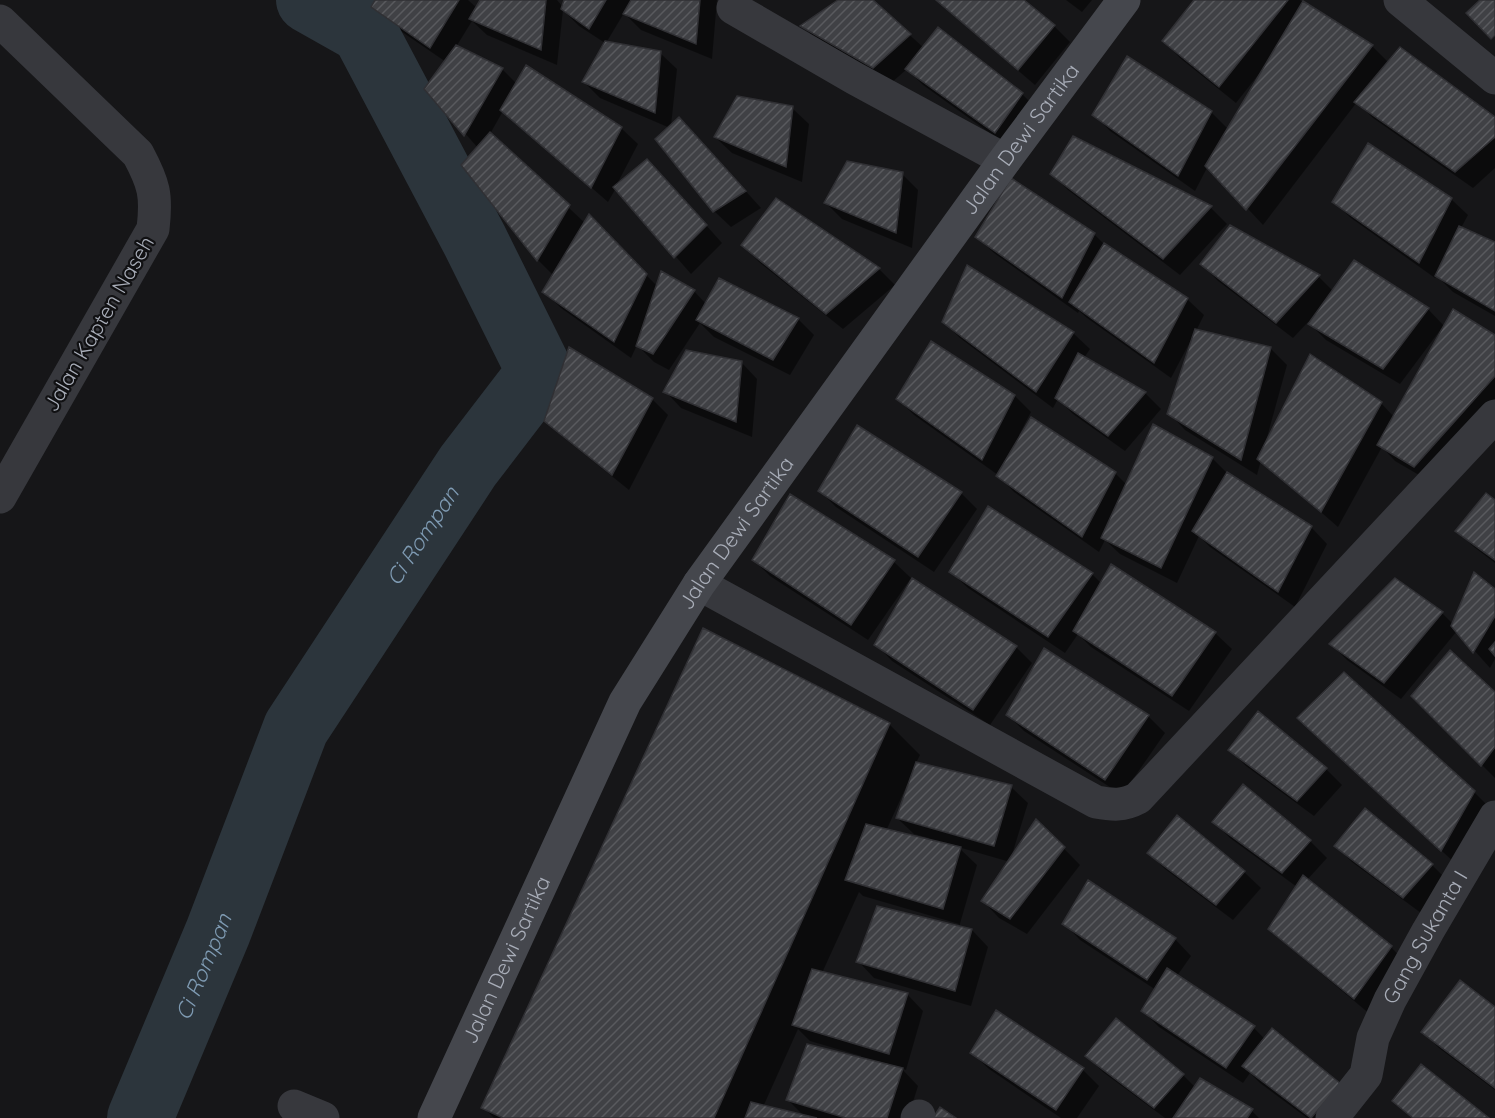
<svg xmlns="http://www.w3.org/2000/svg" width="1495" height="1118" viewBox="0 0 1495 1118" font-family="Quicksand,sans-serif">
<defs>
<pattern id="building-hatch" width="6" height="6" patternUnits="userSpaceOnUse" patternTransform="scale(1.5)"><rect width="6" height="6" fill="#404145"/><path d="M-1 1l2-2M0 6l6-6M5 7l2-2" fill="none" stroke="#595a5e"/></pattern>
</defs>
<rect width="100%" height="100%" fill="#161618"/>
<path fill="#0007" fill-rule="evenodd" d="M336,0h132l9,8 4,-8h76l6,7 2,-7h152l-5,59 -71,-29 -17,-17 -18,30 54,10 17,16 -6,57 24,9 66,73 -30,19 -17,-16 -44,-83 -70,-30 -16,-16 21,-39 -26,-17 -16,-16 -6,55 -70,-30 -15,-14 -16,26 46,22 15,15 104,44 17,16 -22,42 47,-9 59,66 -31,31 -75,-86 -8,14 -105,-91 -13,23 95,89 4,-6 68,69 37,5 12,13 92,15 16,16 -24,40 -76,-38 -14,-14 -31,47 -15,-8 -17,-17 -6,13 -70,-50 -17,-17 10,-15 -16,-16 -75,-95 15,-17 -52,-59 20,-27 -57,-39 -13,-13 -6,10z
M841,0h30l53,48 98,46 16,16 -26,39 -89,-64 -16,-16 -17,15 -72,-42 -15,-16z
M936,0h85l33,26 16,16 -35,43z
M1066,0h26l-10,12z
M1196,0h104l72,46 17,17 106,55v50l-22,20 -100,-70 -16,-16 -94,123 -55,-59 -13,25 -85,-60 -16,-17 117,-2 18,18 35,-59 -2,-1 -26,33 -56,-45 -16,-17z
M792,108l17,16 -7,58 -70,-29 -17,-16z
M1073,138l138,70 16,16 -47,51 -112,-85 -16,-16z
M902,174l16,16 -6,58 -70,-29 -16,-16z
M1451,199l17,16 -7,13 34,16v72l-42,-24 -16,-16 -2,2 -84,-60 -17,-16z
M777,200l102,69 16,16 -52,44 -84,-67 -16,-17z
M1231,227l88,50 14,14 95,18 17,18 50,9v75l-64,71 -36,-21 -13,-14 -44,80 -77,-67 -4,15 -72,-45 -16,-17 24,-72 -2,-1 -20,38 -84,-60 -8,-7 -1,2 -84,-60 -17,-16 117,-3 15,15 78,50 17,16 -8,16 74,17 17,17 -21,76 115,-38 13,14 49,-87 -2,-1 -41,55 -74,-44 -18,-18 -15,16 -75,-57 -16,-17z
M944,322l129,11 17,16 -6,9 61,35 16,16 -36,42 -52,-37 -15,-15 -5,9 -93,-70z
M931,343l84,53 16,16 -12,23 2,2 94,36 12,12 85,-27 16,16 83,53 16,17 -32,63 -85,-60 -11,-11 -22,47 -57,-29 -15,-14 -6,12 -85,-60 -16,-17 -84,-60 -16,-16z
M741,362l16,17 -5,58 -71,-29 -16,-17z
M652,399l16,16 -39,75 -66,-53 -17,-17z
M820,491l141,2 16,16 -43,63 -98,-65z
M790,496l104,66 17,16 -43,62 -98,-64 -16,-16z
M1495,502v61l-21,-16 -17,-16z
M1112,567l103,66 17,16 -43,62 -98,-64 -13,-13 -13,19 -97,-65 -17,-16 141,2 10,10z
M1495,591v68l-5,9 -33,-37 -56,68 -54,-39 -16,-16 111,-31 12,12z
M876,644l140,3 16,16 -42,62 -98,-64z
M1044,650l104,66 17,17 -43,62 -98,-64 -16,-16z
M1495,694v84l-82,-82z
M889,724l31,31 -4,8 95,24 17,16 -17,55 26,-37 43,44 -53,69 -28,-16 -16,-17 27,-39 -52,-15 19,18 -18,62 13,3 16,17 -17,59 -97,-28 -16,-17 100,-34 1,-3 -96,-28 -4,-4 -37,81 85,21 16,17 -17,59 -5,-2 17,18 -10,32h-414l-11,-11zM907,785l2,1 -12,32 17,16 15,4 -1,3 -42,-10zM798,1029l12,12 51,15 -1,3 -72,41 17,17 -42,-10z
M1316,734l158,58 17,17 -33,57z
M1230,750l96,19 16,16 -28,31 -68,-50z
M1243,786l67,55 17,17 -20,22 84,67 16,17 -36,51 -84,-70 -17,-17 27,-41 -67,-49 -16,-16z
M1178,817l66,55 17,16 -28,32 -68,-51 -16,-16z
M1336,846l96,19 16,16 -27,32 -69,-51z
M1064,923l111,16 16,17 -14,20 77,52 87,90h-34l-47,-35 -10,-10 -7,10 -84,-56 -16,-16 13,-21 -76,-50z
M1495,1009v81l-56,-42 -16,-16z
M997,1012l86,58 16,16 -22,32h-16l-72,-49 -17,-16z
M1087,1056l96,19 12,12 57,24 7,7h-94l-62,-46z"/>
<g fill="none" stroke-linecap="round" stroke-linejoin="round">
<path stroke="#2c353c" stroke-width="66" id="s1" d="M140,1118l78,-186 78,-204 172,-262 72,-94 -65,-131 -111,-210 -55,-31"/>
</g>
<path fill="url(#building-hatch)" stroke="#303034" stroke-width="1.5" d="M375,0h84l-29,48 -59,-41z
M480,0h66l-5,50 -72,-31z
M564,0h42l-17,29 -28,-20z
M631,0h69l-4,44 -73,-30z
M838,0h35l38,34 -38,34 -73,-42z
M936,0h88l31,25 -37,45z
M1194,0h94l-69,87 -57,-46z
M1480,0h15v35l-4,4 -25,-26z
M1303,1l70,44 -127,165 -41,-44z
M938,27l85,66 -28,40 -90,-64z
M605,41l56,10 -6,62 -73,-31z
M456,45l47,23 -39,68 -40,-47z
M1400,47l95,70v20l-40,35 -101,-70z
M1127,56l85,55 -34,65 -86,-61z
M526,65l96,62 -31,61 -91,-78z
M737,96l56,10 -7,61 -72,-30z
M679,117l67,74 -33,21 -58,-73z
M490,132l80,73 -33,56 -76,-96z
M1073,136l139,70 -49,53 -113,-85z
M1368,143l84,55 -33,65 -87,-61z
M647,159l60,66 -33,33 -61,-71z
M847,161l56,11 -7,61 -72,-30z
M1011,178l84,55 -33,65 -87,-61z
M776,198l104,70 -54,46 -85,-69z
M589,214l58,60 -33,68 -72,-50z
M1230,225l90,50 -44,48 -76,-59z
M1459,226l36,16v69l-60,-35z
M1104,243l84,55 -34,65 -85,-61z
M1354,260l75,48 -46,61 -75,-45z
M967,265l107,67 -38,60 -94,-70z
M661,271l34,19 -42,64 -17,-8z
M719,278l80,40 -26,42 -77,-40z
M1453,309l42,26v41l-81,91 -37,-22z
M1195,329l76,18 -30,113 -74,-46z
M931,341l84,54 -33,65 -86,-61z
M569,347l84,51 -41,77 -68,-54z
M686,350l56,11 -6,61 -73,-30z
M1078,353l68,39 -38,44 -53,-38z
M1310,354l72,48 -61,110 -64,-53z
M1031,417l85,55 -34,65 -86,-61z
M1153,424l60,33 -52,111 -60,-30z
M857,425l105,67 -44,65 -100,-66z
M1227,472l85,54 -34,66 -86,-61z
M1486,493l9,7v60l-40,-29z
M790,494l105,66 -44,65 -99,-65z
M988,506l105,67 -45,64 -99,-65z
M1111,564l105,68 -44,64 -99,-65z
M1474,572l21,17v27l-22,37 -22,-27z
M912,578l105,68 -44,64 -99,-65z
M1395,578l48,34 -59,71 -55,-39z
M703,628l187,95 -176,395h-211l-22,-10z
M1495,642v14l-6,-7z
M1044,648l105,67 -44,65 -99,-65z
M1450,650l45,42v55l-14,19 -70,-70z
M1344,672l131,119 -34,60 -144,-133z
M1258,711l69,57 -30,33 -69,-51z
M916,762l96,23 -18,61 -98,-28z
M1243,784l68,56 -29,33 -70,-51z
M1365,808l68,56 -30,34 -69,-52z
M1177,815l68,56 -29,34 -69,-52z
M1036,819l29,28 -55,72 -29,-18z
M866,824l95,23 -18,62 -98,-29z
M1303,875l89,71 -38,53 -86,-70z
M1088,880l88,58 -29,42 -85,-56z
M877,906l95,23 -17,62 -99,-29z
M1167,968l88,58 -29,42 -85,-57z
M812,969l96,24 -19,61 -97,-29z
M1460,980l35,27v81l-74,-56z
M996,1010l88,58 -28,42 -86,-57z
M1116,1018l68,56 -30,34 -69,-52z
M1272,1028l69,56 -30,34 -69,-52z
M807,1044l96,24 -16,50h-41l-60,-18z
M1421,1064l68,54h-76l-21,-17z
M1200,1078l53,31 -6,9h-74z
M751,1102l66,16h-72z
M940,1107l16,11h-23z"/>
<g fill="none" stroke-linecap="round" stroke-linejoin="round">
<g stroke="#37383d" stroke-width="33">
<path d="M1400,0l95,78"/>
<path d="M733,8l121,70 151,82"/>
<path d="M0,21l138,133c16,30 19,41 15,75l-153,268"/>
<path d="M699,584l397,218c17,3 27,4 42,-4l357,-382"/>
<path d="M294,1106l29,12"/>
<path d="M917,1118l2,-2"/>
<path id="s2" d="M1332,1118l34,-43 7,-37 17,-38 38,-69 67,-114"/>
</g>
<path stroke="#45474d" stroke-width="33" id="s3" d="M434,1118l191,-416 74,-118 306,-424 119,-160"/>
</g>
<g text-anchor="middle" stroke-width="4.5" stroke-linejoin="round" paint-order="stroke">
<g font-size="21" fill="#a8adb8" stroke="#111113">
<text dy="7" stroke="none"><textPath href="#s3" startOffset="1146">Jalan Dewi Sartika</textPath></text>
<text transform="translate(99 324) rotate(-60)" y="7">Jalan Kapten Naseh</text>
<text dy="7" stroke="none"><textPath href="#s3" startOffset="660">Jalan Dewi Sartika</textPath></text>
<text dy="7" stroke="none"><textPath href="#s2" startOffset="206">Gang Sukanta I</textPath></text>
<text dy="7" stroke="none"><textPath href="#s3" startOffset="174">Jalan Dewi Sartika</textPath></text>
</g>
<g font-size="22" font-style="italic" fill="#7f9bb3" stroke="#111113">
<text dy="8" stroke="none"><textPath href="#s1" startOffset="650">Ci Rompan</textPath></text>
<text dy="8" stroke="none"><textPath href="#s1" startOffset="164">Ci Rompan</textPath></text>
</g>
</g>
</svg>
